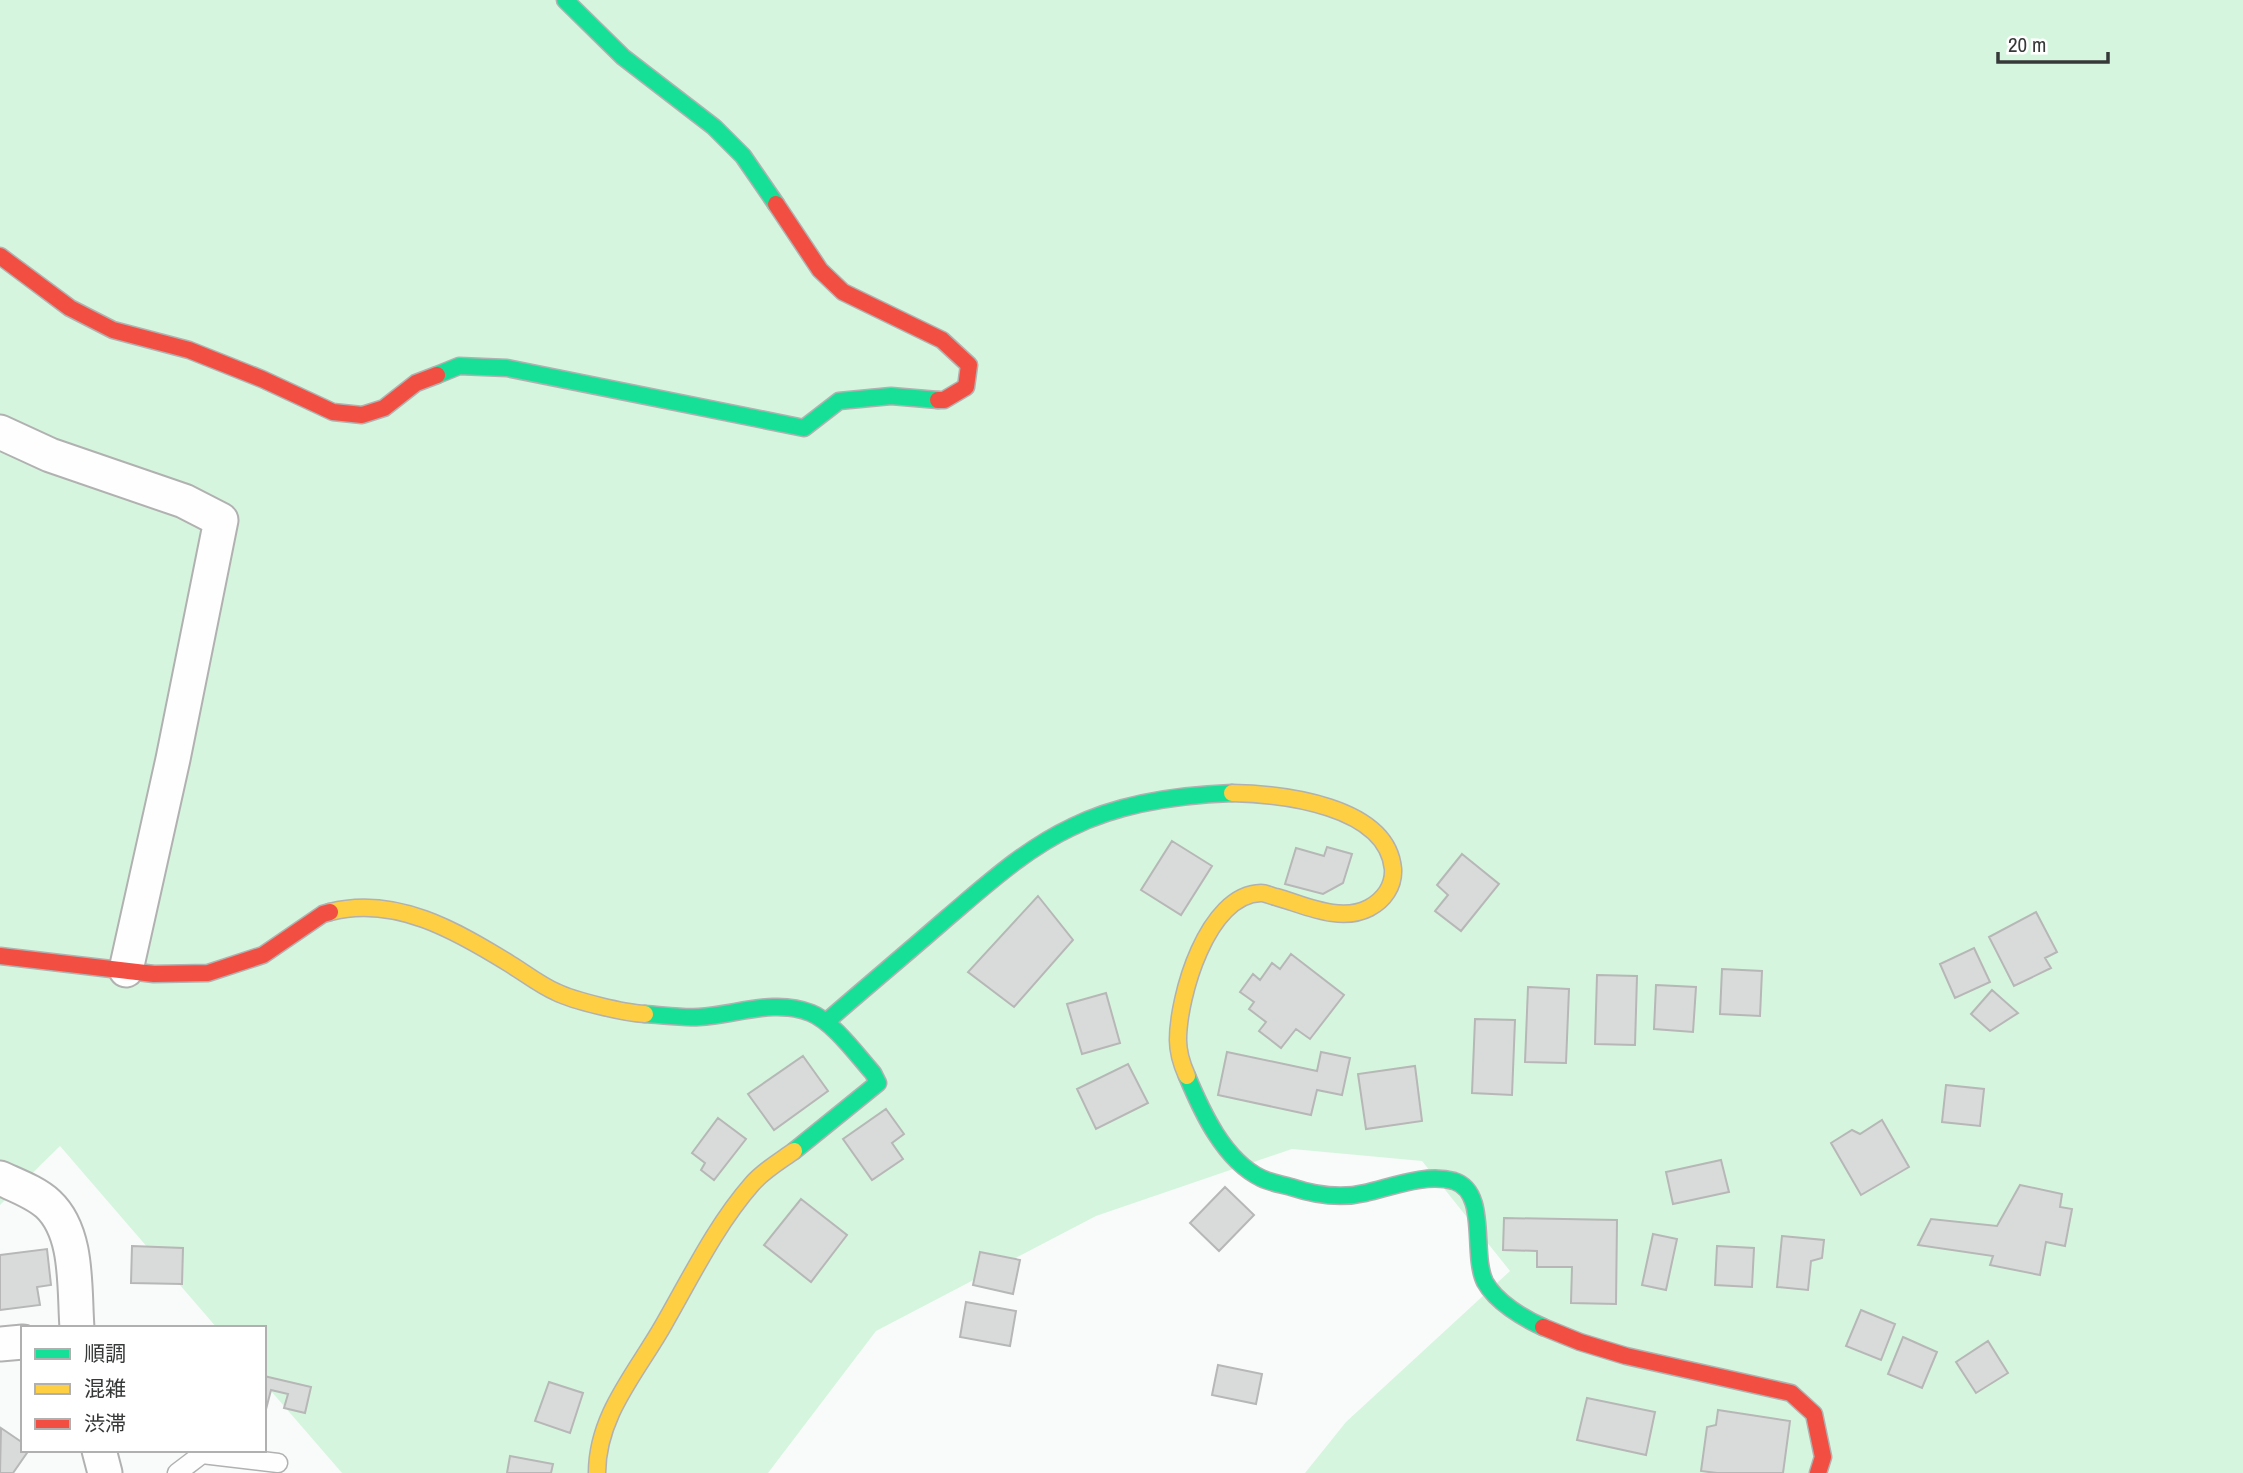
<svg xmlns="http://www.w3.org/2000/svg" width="2243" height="1473" viewBox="0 0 2243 1473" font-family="'Archivo Narrow','Noto Sans JP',sans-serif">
<rect width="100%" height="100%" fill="#f9fbfa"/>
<path fill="#d6f5de" d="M0,0h2243v1473h-938l41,-51 164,-151 -88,-110 -130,-12 -196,67 -220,115 -108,142h-426l-78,-90v-55h-47l-157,-182 -60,59z"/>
<path fill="#d9dbda" stroke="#b6b7b6" stroke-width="2" d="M1172,841l40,25 -31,49 -40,-25z
M1327,847l25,7 -9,29 -20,11 -38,-10 11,-36 28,8z
M1462,854l37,30 -38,47 -26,-20 13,-16 -11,-10z
M1038,896l35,44 -59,67 -46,-35z
M2036,912l21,40 -12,6 6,10 -37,18 -25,-49z
M1974,948l16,34 -35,16 -15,-34z
M1291,954l53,41 -34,44 -14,-10 -15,19 -22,-17 7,-9 -17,-13 5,-7 -14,-10 13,-18 7,6 12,-17 8,6z
M1722,969l40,2 -2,45 -40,-2z
M1597,975l40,1 -2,69 -40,-1z
M1656,985l40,2 -3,45 -39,-3z
M1528,987l41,2 -3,74 -41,-1z
M1992,990l26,23 -28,18 -19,-17z
M1106,993l14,50 -38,11 -15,-50z
M1475,1019l40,1 -3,75 -40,-2z
M1227,1052l90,19 4,-19 29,6 -8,37 -25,-5 -6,25 -93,-20z
M803,1056l25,35 -54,39 -26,-36z
M1128,1064l20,39 -52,26 -19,-40z
M1415,1066l7,55 -56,8 -8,-55z
M1946,1085l38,4 -4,37 -38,-4z
M886,1109l18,25 -12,9 11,16 -31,21 -29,-41z
M718,1118l28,21 -32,41 -13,-10 4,-7 -13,-10z
M1882,1120l27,47 -48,28 -30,-52 21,-13 8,4z
M1721,1160l8,32 -56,12 -7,-32z
M2020,1185l42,9 -2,13 12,2 -7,37 -19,-4 -6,33 -50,-10 3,-9 -75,-11 13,-26 66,7z
M1225,1187l29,28 -35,36 -29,-28z
M801,1199l46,36 -36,47 -47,-37z
M1504,1218l113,2 -1,84 -45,-1 1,-36h-35v-16l-34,-1z
M1653,1234l24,5 -11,51 -24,-5z
M1782,1236l42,4 -2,18 -11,3 -3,29 -31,-3z
M132,1246l51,2 -1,36 -51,-1z
M1717,1246l37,2 -2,39 -37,-2z
M47,1249l4,36 -14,2 3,18 -40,5v-55z
M980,1252l40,8 -7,34 -40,-9z
M966,1302l50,9 -6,35 -50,-9z
M1861,1310l34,14 -14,36 -35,-14z
M1903,1337l34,15 -15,36 -34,-14z
M1988,1341l20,32 -32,20 -20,-31z
M1218,1365l44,9 -6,30 -44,-9z
M264,1376l47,11 -6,26 -21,-5 4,-14 -17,-4 -7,27z
M549,1382l34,11 -13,40 -35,-12z
M1587,1398l68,14 -9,43 -69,-15z
M1718,1410l72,11 -7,52h-66l-16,-2 6,-44 9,-2z
M1,1428l22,15v7h6l-16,23h-13z
M510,1456l43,8 -2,9h-44z"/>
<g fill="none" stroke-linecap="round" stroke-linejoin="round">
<defs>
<path id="lane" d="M177,1473l25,-19 76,9"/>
<path id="street" d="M0,432l50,23 134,46 37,19 -48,239 -47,211
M0,1178c15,7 35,14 48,26 31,29 26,84 29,124
M0,1344l23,-2
M99,1450l6,23"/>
<path id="fast" d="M565,0l58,57 91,70 29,29 33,48
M437,375l22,-9 48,2 297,60 35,-27 52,-5 47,4
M645,1014c17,1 36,4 54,3 37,-2 76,-19 112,-4 22,9 46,42 62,60l5,10 -84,68
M826,1022c40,-35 81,-69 121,-104 39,-33 78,-69 125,-91 48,-24 107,-32 160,-34
M1187,1076c15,36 37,84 74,102 10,5 20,6 30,9 24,8 49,12 74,6 27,-6 60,-20 89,-12 35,11 17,73 31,101 11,20 38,36 58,45"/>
<path id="slow" d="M330,912c65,-17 127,19 180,52 15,9 30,21 46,28 18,9 69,21 89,22
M1187,1076c-5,-11 -9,-23 -9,-36 0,-43 29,-146 83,-147 5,0 10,3 15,4 29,8 64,26 93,11 15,-8 25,-22 24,-39 -6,-64 -112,-75 -161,-76
M597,1473c0,-58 40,-101 67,-149 27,-47 52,-99 88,-140 11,-13 28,-23 42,-33"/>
<path id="jam" d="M776,204l44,66 23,22 99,48 27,25 -3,22 -22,13h-6
M0,256l70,52 43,22 76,20 73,29 71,33 29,3 22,-7 32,-25 21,-8
M0,956l154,18 54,-1 55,-18 60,-41 7,-2
M1543,1327l37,15 46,14 165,37 23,21 9,43 -5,16"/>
</defs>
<use href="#lane" stroke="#b0b1b0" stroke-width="21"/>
<use href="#street" stroke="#b0b1b0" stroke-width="37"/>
<use href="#fast" stroke="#b0b1b0" stroke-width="19"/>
<use href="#slow" stroke="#b0b1b0" stroke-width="19"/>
<use href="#jam" stroke="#b0b1b0" stroke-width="19"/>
<use href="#lane" stroke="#fefefe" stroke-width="18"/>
<use href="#street" stroke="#fefefe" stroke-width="33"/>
<use href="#fast" stroke="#16e098" stroke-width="16"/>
<use href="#slow" stroke="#ffcf43" stroke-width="16"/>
<use href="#jam" stroke="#f24e42" stroke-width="16"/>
</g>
<rect x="21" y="1326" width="245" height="126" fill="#ffffff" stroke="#afb0af" stroke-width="2"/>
<rect x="35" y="1349" width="35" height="10" fill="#16e098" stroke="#afb0af" stroke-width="2"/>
<text x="84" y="1361" font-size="21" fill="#373938">順調</text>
<rect x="35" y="1384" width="35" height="10" fill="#ffcf43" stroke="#afb0af" stroke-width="2"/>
<text x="84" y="1396" font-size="21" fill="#373938">混雑</text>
<rect x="35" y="1419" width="35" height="10" fill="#f24e42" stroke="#afb0af" stroke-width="2"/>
<text x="84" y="1431" font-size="21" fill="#373938">渋滞</text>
<path d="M1998 52v10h110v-10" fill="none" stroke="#373938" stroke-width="3.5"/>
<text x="2008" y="52" font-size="21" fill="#373938" stroke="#ffffff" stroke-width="5" paint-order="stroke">20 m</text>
</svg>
